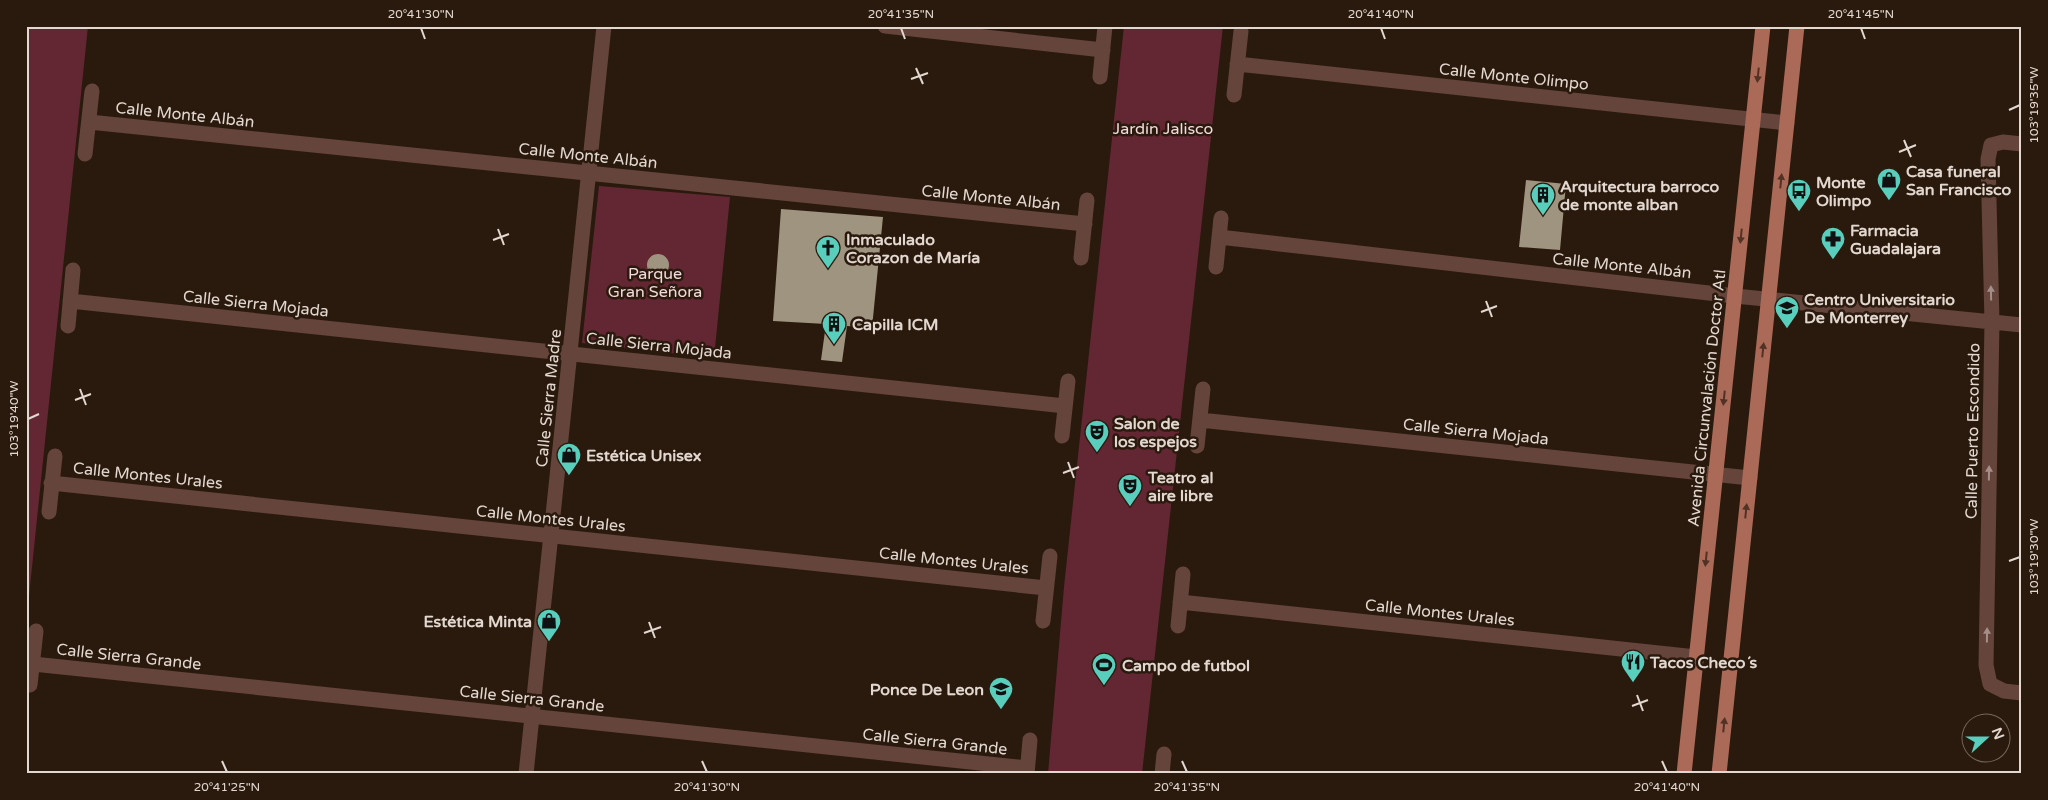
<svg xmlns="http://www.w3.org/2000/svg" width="2048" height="800" viewBox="0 0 2048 800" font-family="'Varela Round',sans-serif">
<rect width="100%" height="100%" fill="#2a1a0d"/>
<path fill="#622733" d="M26,26h62l-62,599z
M1124,26h99l-81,748h-94l16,-187z
M599,186l131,11 -16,161 -132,-15z"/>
<path fill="#9f947f" d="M1526,180l40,4 -6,66 -41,-3z
M781,209l102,8 -11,111 -25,-2 -5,36 -21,-2 5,-36 -53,-3z
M647 265a11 11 0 1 1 22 0a11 11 0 1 1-22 0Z"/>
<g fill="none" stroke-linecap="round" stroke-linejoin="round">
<path stroke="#65443c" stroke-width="15" d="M885,26l218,24
M1237,64l550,59
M1100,77l5,-51
M1234,95l7,-64
M89,122l996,102
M2022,144l-19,-2 -12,3 -3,14 4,163 -6,343 4,19 14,7 18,2
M85,154l7,-63
M1219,237l516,59 287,29
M1081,258l6,-58
M1216,267l5,-49
M70,301l995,105
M68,326l5,-56
M1200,420l550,58
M1062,436l6,-55
M1197,446l6,-57
M51,483l995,105
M49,512l6,-56
M1180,602l516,55
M1043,621l7,-65
M1178,626l5,-52
M33,664l994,104
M30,685l6,-54
M526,774l78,-748
M1027,774l3,-34
M1162,774l2,-20"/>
<path stroke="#ab6958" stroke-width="15" d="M1684,774l79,-748
M1719,774l78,-748"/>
</g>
<defs><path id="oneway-solid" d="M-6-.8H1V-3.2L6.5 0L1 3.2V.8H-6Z" transform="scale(1.25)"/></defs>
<g fill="#513224">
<use href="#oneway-solid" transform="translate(1758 75) rotate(96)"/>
<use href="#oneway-solid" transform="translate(1781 181) rotate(-84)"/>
<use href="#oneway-solid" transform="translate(1741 236) rotate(96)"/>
<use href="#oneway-solid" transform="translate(1763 350) rotate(-84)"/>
<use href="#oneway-solid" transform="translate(1724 398) rotate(96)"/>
<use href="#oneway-solid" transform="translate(1746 511) rotate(-84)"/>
<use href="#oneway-solid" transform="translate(1706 559) rotate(96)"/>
<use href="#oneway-solid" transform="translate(1724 725) rotate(-84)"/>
</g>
<g fill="#a48e86">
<use href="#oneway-solid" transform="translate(1991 293) rotate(-91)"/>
<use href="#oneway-solid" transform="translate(1989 473) rotate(-89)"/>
<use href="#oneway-solid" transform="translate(1987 635) rotate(-89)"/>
</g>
<path fill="none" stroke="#e3d8d0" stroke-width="2" d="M421,28l4,11M901,28l4,11M1381,28l4,11M1861,28l4,11M916,68l7,16M911,79l17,-6M2009,110l11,-5M1904,140l7,17M1899,152l17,-7M498,229l6,16M493,240l16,-6M1486,301l6,16M1481,312l16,-6M80,389l6,16M75,400l16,-6M28,419l11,-5M1068,462l6,16M1063,473l16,-6M2009,561l11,-4M649,622l6,16M644,633l17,-6M1637,695l6,16M1632,706l16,-6M222,761l5,11M702,761l5,11M1182,761l5,11M1662,761l5,11"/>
<defs>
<symbol id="shop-pin" viewBox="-11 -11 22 30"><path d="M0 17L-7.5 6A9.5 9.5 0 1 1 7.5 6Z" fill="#5acebd" stroke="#2a1a0d"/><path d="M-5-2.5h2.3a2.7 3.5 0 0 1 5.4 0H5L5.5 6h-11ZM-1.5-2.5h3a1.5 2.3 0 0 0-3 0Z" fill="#111"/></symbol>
<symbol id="bus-pin" viewBox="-11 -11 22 30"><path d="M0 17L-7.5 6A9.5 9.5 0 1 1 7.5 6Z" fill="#5acebd" stroke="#2a1a0d"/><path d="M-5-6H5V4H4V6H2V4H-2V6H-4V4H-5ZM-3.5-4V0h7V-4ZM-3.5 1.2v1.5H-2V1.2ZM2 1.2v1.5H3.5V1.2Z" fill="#111"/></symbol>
<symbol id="building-pin" viewBox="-11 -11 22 30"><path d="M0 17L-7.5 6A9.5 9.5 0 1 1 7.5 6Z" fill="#5acebd" stroke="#2a1a0d"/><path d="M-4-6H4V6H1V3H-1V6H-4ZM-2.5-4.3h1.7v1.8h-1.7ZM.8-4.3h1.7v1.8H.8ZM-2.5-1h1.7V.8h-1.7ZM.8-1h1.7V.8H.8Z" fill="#111"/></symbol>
<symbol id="pharmacy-pin" viewBox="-11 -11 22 30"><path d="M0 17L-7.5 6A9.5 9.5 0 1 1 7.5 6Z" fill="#5acebd" stroke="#2a1a0d"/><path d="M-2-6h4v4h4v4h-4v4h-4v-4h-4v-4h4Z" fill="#111"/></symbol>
<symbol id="church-pin" viewBox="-11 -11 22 30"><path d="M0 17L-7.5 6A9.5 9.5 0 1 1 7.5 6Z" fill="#5acebd" stroke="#2a1a0d"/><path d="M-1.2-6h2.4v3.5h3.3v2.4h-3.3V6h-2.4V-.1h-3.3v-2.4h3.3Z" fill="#111"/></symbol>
<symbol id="university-pin" viewBox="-11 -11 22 30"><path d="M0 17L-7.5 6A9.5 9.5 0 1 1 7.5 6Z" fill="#5acebd" stroke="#2a1a0d"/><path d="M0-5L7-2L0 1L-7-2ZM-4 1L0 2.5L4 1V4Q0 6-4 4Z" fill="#111"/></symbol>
<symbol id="theatre-pin" viewBox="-11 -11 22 30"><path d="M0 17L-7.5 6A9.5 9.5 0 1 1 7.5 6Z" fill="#5acebd" stroke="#2a1a0d"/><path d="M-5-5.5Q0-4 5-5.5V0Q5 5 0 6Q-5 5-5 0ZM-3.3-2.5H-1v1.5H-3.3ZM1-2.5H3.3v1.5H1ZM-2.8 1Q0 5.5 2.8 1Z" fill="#111"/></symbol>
<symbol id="restaurant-pin" viewBox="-11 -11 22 30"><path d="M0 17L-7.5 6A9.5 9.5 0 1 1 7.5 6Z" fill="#5acebd" stroke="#2a1a0d"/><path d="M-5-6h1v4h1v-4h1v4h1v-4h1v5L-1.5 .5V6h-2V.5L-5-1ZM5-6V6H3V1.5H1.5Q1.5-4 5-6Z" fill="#111"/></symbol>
<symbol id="stadium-pin" viewBox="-11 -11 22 30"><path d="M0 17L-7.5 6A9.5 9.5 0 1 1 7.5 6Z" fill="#5acebd" stroke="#2a1a0d"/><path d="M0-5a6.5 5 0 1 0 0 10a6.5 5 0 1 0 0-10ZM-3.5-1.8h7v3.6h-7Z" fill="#111"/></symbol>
<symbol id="school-pin" viewBox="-11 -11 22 30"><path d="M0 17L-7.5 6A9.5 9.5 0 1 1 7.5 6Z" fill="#5acebd" stroke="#2a1a0d"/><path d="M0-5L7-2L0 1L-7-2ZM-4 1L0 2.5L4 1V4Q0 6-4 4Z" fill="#111"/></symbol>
</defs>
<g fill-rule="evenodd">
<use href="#shop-pin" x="1875" y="166" width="28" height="38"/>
<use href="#bus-pin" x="1785" y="177" width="28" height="38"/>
<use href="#building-pin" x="1529" y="181" width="28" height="38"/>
<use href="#pharmacy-pin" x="1819" y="225" width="28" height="38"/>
<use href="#church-pin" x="814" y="234" width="28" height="38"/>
<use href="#university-pin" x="1773" y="294" width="28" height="38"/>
<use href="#building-pin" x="820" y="310" width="28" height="38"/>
<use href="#theatre-pin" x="1083" y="418" width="28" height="38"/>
<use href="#shop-pin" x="555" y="441" width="28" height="38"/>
<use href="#theatre-pin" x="1116" y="472" width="28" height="38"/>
<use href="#shop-pin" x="535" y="607" width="28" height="38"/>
<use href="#restaurant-pin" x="1619" y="648" width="28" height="38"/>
<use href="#stadium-pin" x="1090" y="651" width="28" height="38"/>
<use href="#school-pin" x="987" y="675" width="28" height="38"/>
</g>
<g text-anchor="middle" stroke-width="5" stroke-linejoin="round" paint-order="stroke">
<g font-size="16" fill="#e3d8d0" stroke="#2a1a0d">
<text transform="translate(1514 76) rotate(6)" y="6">Calle Monte Olimpo</text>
<text transform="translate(185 114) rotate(6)" y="6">Calle Monte Albán</text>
<text transform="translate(588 155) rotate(6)" y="6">Calle Monte Albán</text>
<text transform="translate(991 197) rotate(6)" y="6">Calle Monte Albán</text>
<text transform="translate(1622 265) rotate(6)" y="6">Calle Monte Albán</text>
<text transform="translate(256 303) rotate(6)" y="6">Calle Sierra Mojada</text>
<text transform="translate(659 345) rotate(6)" y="6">Calle Sierra Mojada</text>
<text transform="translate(548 398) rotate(-84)" y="6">Calle Sierra Madre</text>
<text transform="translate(1706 398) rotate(-84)" y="6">Avenida Circunvalación Doctor Atl</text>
<text transform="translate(1476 431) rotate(6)" y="6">Calle Sierra Mojada</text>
<text transform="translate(1972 431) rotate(-89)" y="6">Calle Puerto Escondido</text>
<text transform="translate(148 475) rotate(6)" y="6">Calle Montes Urales</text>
<text transform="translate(551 518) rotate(6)" y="6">Calle Montes Urales</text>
<text transform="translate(954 560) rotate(6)" y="6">Calle Montes Urales</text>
<text transform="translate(1440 612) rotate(6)" y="6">Calle Montes Urales</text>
<text transform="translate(129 656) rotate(6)" y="6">Calle Sierra Grande</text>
<text transform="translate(532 698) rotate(6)" y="6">Calle Sierra Grande</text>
<text transform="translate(935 741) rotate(6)" y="6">Calle Sierra Grande</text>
</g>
<g font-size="16" fill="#f3dadd" stroke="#2a1a0d">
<text x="1163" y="134">Jardín Jalisco</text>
<text x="655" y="279">Parque<tspan x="655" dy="18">Gran Señora</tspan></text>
</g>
<g font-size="16" font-weight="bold" fill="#e3d8d0" stroke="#2a1a0d" text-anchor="start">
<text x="1906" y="177">Casa funeral<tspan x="1906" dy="18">San Francisco</tspan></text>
<text x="1816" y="188">Monte<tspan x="1816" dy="18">Olimpo</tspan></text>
<text x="1560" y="192">Arquitectura barroco<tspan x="1560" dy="18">de monte alban</tspan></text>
<text x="1850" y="236">Farmacia<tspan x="1850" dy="18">Guadalajara</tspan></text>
<text x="846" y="245">Inmaculado<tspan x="846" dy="18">Corazon de María</tspan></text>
<text x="1804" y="305">Centro Universitario<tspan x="1804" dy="18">De Monterrey</tspan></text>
<text x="852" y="330">Capilla ICM</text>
<text x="1114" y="429">Salon de<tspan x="1114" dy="18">los espejos</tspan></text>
<text x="586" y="461">Estética Unisex</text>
<text x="1148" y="483">Teatro al<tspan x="1148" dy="18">aire libre</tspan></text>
<text x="532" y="627" text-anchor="end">Estética Minta</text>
<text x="1650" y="668">Tacos Checo´s</text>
<text x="1122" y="671">Campo de futbol</text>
<text x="984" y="695" text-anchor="end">Ponce De Leon</text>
</g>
</g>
<rect width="2048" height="800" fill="none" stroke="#2a1a0d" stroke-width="55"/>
<g transform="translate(1986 738) rotate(69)"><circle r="24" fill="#2a1a0d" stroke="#74665b"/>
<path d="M0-4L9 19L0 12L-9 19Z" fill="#5acebd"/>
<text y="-8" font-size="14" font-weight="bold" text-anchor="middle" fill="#e3d8d0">N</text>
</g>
<rect x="28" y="28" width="1992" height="744" fill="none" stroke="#e3d8d0" stroke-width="2"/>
<g font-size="12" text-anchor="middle" fill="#e3d8d0">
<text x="421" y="18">20°41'30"N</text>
<text x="901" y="18">20°41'35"N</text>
<text x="1381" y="18">20°41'40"N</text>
<text x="1861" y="18">20°41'45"N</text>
<text transform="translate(2034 105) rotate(-90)" y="4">103°19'35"W</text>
<text transform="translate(14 419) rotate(-90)" y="4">103°19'40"W</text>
<text transform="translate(2034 557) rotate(-90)" y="4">103°19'30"W</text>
<text x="227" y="791">20°41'25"N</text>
<text x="707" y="791">20°41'30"N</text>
<text x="1187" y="791">20°41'35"N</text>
<text x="1667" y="791">20°41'40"N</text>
</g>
</svg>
